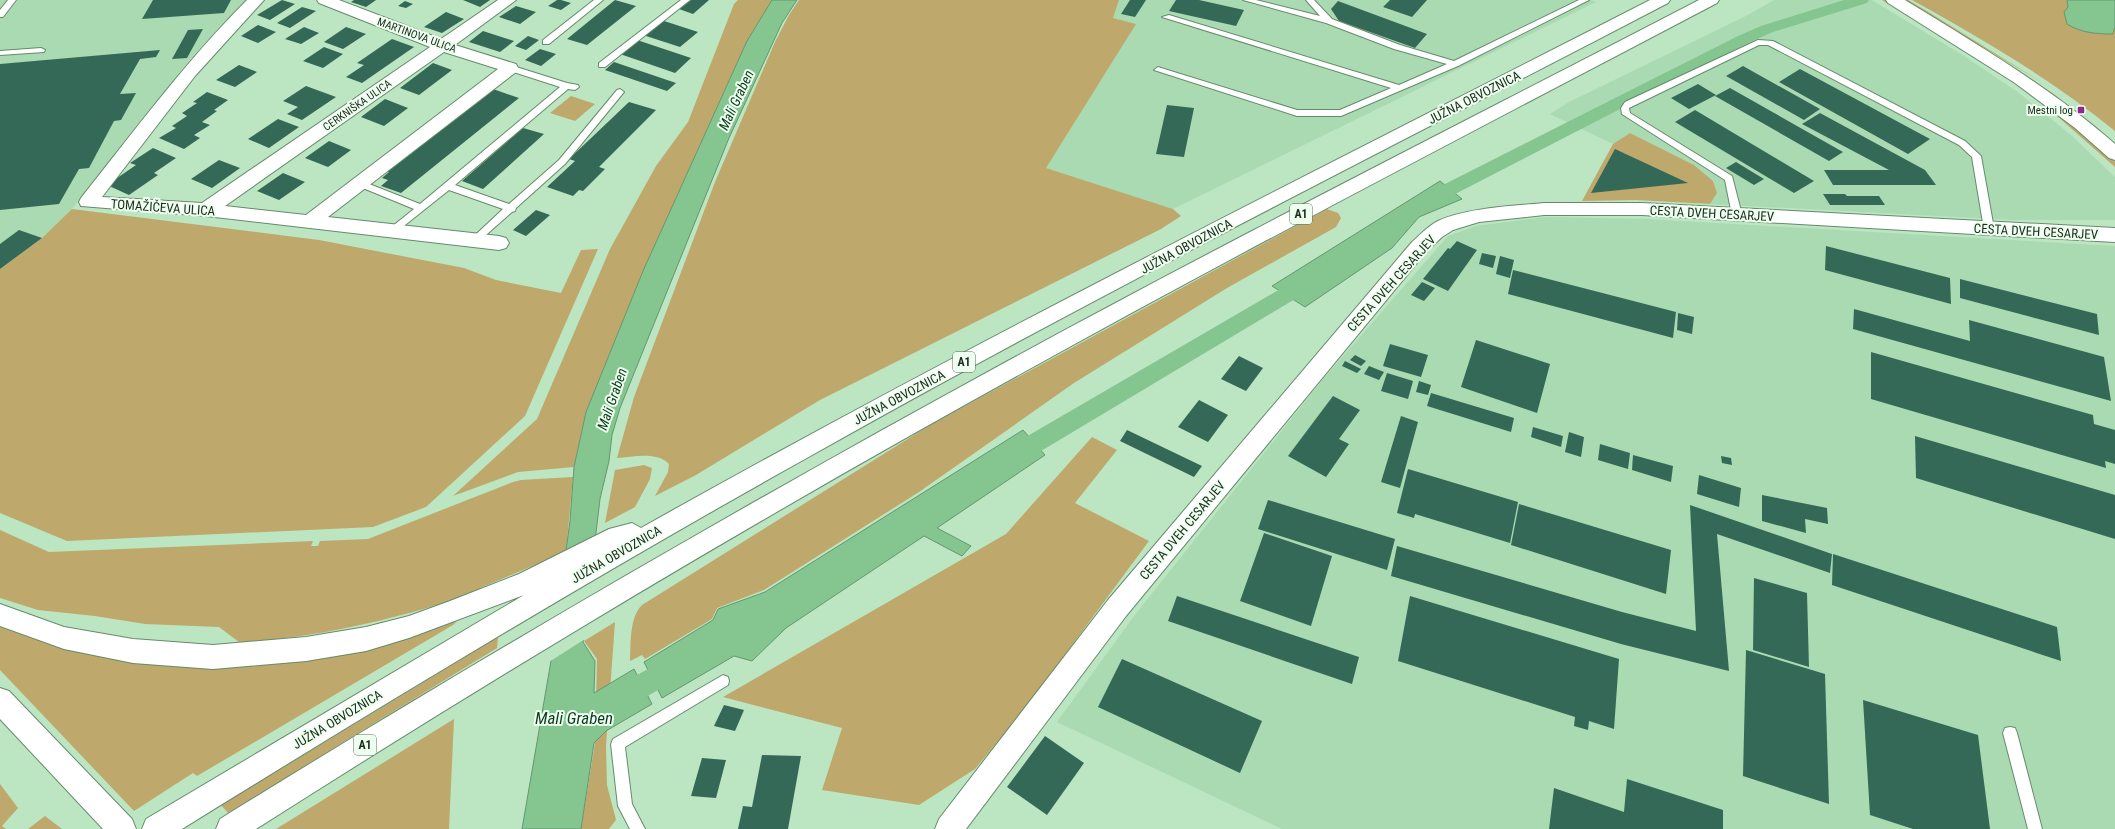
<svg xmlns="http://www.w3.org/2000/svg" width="2115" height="829" viewBox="0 0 2115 829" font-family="'Roboto Condensed',sans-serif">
<rect width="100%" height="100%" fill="#bce5c2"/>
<path fill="#aadab2" d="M0,0h247l-26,25 -34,38 -115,146 -30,29 -42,31z
M1119,0h472l5,2 -423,207 -128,-41 90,-144 -22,-6z
M1774,0h98l92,56 55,37 53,43 43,41v43h-103l-302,-16 7,-11 -4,-12 -19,-16 -64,-32 -17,11 -63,-30 19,-12 177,-86z
M1546,217l102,2 467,27v583h-833l-225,-107 77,-106 189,-237 125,-143 28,-10z"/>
<path fill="#bfa86b" d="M738,0h34l-25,41 -104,230 -57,141 -12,55 -56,5 -65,24 84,-77 73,-170 46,-83 32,-44 46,-118z
M799,0h320l-6,18 23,6 -90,144 127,41 8,7 -20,13 -341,171 -124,75 -41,21 13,-24 1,-8c-12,-13 -36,-7 -52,-6l17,-61 81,-215 60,-140 14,-27z
M1882,0h3l93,56 73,51 64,55v5l-67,-59 -46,-34z
M1904,0h4l22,13 116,72z
M1912,0h203v131c-62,-51 -133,-92 -203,-131z
M571,96l24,8 -20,17 -25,-8z
M1630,133l64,32 19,16 4,12 -7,11 -74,-4 -54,1 31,-57z
M72,209l247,31 145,28 32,12 65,13 20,-43 17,-1 -73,167 -99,91 -53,20 -306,14 -67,-28v-244l42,-31z
M1327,209l11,4 3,5 -5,9 -109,61 -153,95 -155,109 -155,98 -47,18 -5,11 -67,40 -3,-4 -12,6c1,-17 -1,-43 12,-56l288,-180z
M1092,437l25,13 -42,53 74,38 -122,165 -52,63 -56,36 -97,-15 20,-62 -119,-31 283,-163z
M644,465l8,3 -2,11 -15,28 -30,16 10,-53z
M573,477l-7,75 -86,36v4c-79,25 -158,46 -241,50l-20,-15 -74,-3 -50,-8 -57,-6 -38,-12v-68l49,22 264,-11 -2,5h7l2,-5 48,-2 145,-57 8,-2z
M456,618l1,3 -4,4 -256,151 -4,-3 -59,38 -134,-141v-45l48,19 92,18z
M615,622l-9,124 1,39 9,35 -7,9h-28l14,-86 2,-84 -13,-18z
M498,637l-1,11 -269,165 -7,-8z
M454,719l-5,110h-173z
M0,784l18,24 -16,18 4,3h-6z
M45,816l17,13h-34z"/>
<path fill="#84c590" stroke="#64976e" d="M772,0h25l-15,23 -53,115 -109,270 -8,27 -3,26 -9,38 -17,143 12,19 -1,32 40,-24 18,35 -46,27 -12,12 -13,86h-59l29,-168 19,-140 4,-54 12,-55 57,-141 104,-230z
M2067,0h48v27l-2,7c-16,0 -32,-1 -46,-10l-3,-12 4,-5z
M1440,181l22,18 -43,18 -27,31 -87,59 -33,-21z
M1023,430l22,25 -108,73 34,18 -9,10 -38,-20 -138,92 -34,33 -18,-5 -72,42 -18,-36 69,-42 5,-11 47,-17z"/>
<path fill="#bce5c2" d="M598,535l-13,104 -36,23 15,-110z"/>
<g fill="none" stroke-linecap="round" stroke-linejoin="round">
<path fill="#84c590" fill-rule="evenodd" d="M1844,0h25l-2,3 -94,29 -23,10 -293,151c-12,8 -24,20 -39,17l-2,-5 2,-5 25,-15 295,-149 23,-10z
M1313,272l7,2 3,5 -3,5 -304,182 -8,2 -8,-2 -3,-7 3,-7 306,-178z
M679,652l9,4 4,8 -4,8 -62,37 -9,3 -9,-3 -4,-9 4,-9z"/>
</g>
<path fill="#346957" d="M153,0h78l-7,13 -82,6z
M282,0l13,4 -25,16 -13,-5z
M354,0h22l-10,7 -15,-5z
M463,0h27l-10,7z
M557,0h4l10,3 -10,7 -13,-4z
M615,0l21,6 -49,39 -20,-6z
M691,0h18l-16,14 -14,-5z
M1130,0h16l-11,17 -14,-3z
M1176,0h23l45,10 -8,16 -67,-15z
M1390,0h37l-15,17 -29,-10z
M405,1l8,3 -7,4 -8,-2z
M1338,1l89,33 -12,14 -76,-27 -8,-12z
M516,6l20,6 -16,12 -21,-7z
M302,7l14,4 -26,17 -13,-5z
M446,12l18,7 -22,14 -18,-6z
M661,20l37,12 -18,15 -37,-12z
M258,25l18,7 -18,11 -17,-7z
M304,27l15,6 -18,11 -16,-5z
M346,27l20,7 -23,15 -19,-7z
M203,29l-16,29 -15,1 16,-29z
M483,31l31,10 -14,11 -31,-10z
M528,36l11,4 -13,10 -11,-4z
M392,39l22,8 -52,36 -16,-6 18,-12 -7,-2z
M637,40l54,18 -16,15 -55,-19z
M324,47l19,7 -20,14 -20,-7z
M540,49l16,5 -15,12 -16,-6z
M160,50l-4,7 -16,2 -20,35 16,-1 -15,27 -7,1 -25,47 -10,1 -20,35 -59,6v-146z
M614,62l62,21 -9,8 -62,-21z
M433,63l19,7 -33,25 -19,-7z
M239,65l18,7 -22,15 -19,-7z
M1743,66l77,43 -16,11 -78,-44z
M1800,69l130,70 -22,15 -129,-72z
M1698,84l18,11 -27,14 -18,-11z
M306,86l30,11 -34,23 -15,-6 11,-7 -15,-6z
M1730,88l113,64 -14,9 -114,-65z
M493,89l26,9 -118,95 -20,-7 7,-6 -6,-2 7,-6h-2z
M207,92l21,8 -14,10 3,1 -15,11 8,3 -16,10 6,3 -16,11 -25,-11 17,-10 -4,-2 15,-10 -5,-3 15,-10 -4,-1z
M385,99l23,9 -24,18 -23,-9z
M629,102l27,8 -57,57 6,2 -22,22 -4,-1 -6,6 -26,-9 28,-26 -6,-2z
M1167,105l27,3 -10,49 -28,-3z
M1695,110l119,71 -20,12 -119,-71z
M1820,113l105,57 11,15h-103l-9,-15h65l-87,-46z
M278,119l21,8 -30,21 -21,-9z
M523,128l21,6 -61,55 -21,-8z
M329,141l22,9 -23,17 -23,-9z
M153,148l23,10 -22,15 4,2 -29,20 -22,-10 29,-20 -6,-2z
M1615,149l73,34 -97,10z
M219,160l21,8 -28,20 -21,-9z
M1736,162l28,17 -10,6 -28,-17z
M283,173l22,9 -26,18 -22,-9z
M1823,194h22l2,2h32l6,9h-55z
M536,210l14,5 -24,21 -13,-6z
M19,230l23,8 -42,31v-25z
M1457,241l20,9 -29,41 -25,-12 25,-31 2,1z
M1826,246l124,32 1,26 -126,-34z
M1482,253l14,3 -3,12 -14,-4z
M1500,256l14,4 -4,18 -14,-4z
M1513,270l163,42 -3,26 -165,-44z
M1960,279l137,35 2,21 -139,-37z
M1422,282l13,6 -11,13 -13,-6z
M1854,309l116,32 -1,-21 135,37 7,44 -258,-72z
M1678,313l16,4 -2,17 -15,-4z
M1476,340l74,24 -13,49 -76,-26z
M1390,344l38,11 -7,22 -38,-11z
M1871,352l222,63 1,9 21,6v34l-10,-3 1,7 -235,-69z
M1355,355l11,6 -5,5 -11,-6z
M1239,356l24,12 -17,23 -25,-12z
M1345,361l16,8 -4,4 -15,-7z
M1369,366l15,6 -5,8 -15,-6z
M1387,373l26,8 -5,18 -27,-8z
M1419,381l12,4 -3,10 -12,-3z
M1431,393l83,25 -3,14 -84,-26z
M1333,396l27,14 -21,29 10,5 -23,33 -38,-21z
M1199,400l29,15 -20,27 -30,-15z
M1401,416l17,6 -18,66 -19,-6z
M1533,427l30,9 -2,11 -30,-10z
M1127,430l75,36 -8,11 -74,-36z
M1569,432l15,5 -3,20 -16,-5z
M1915,436l200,59v44l-199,-61z
M1600,444l30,9 -2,16 -30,-9z
M1633,455l40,11 -2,16 -39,-12z
M1721,456l10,2 1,7 -10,-2z
M1408,469l110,33 -8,41 -95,-29 -1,4 -17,-5z
M1699,475l42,13 -2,19 -42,-13z
M1762,495l65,13 1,16 -23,-5 1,14 -44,-12z
M1268,500l127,39 -8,31 -129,-41z
M1519,504l152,46 -5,44 -155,-49z
M1690,505l142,49 -2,19 -113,-39 12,137 -108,-27 -230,-68 6,-30 225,66 74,19z
M1264,533l68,23 -21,70 -71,-25z
M1833,554l224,73 4,34 -229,-76z
M1754,578l53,15 2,74 -56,-17z
M1177,596l182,61 -7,27 -184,-63z
M1410,596l209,63 -5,70 -25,-8 -1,9 -14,-4 1,-9 -177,-56z
M1746,650l79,24 4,130 -86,-28z
M1122,659l140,62 -22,52 -142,-66z
M1863,700l115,35 12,94h-77l-43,-14z
M724,705l20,5 -9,21 -21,-5z
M1045,736l39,27 -37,52 -40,-28z
M762,755l39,1 -13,73h-50l5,-23 9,1z
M702,758l24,2 -10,38 -25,-2z
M1627,779l96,31v19h-174l5,-41 70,24z"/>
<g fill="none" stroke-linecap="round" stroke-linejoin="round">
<defs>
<path id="service" d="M8,0h8l-13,17h-3v-7z
M594,0h9l-54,44h-6v-4z
M681,0h9l-85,67h-6v-4z
M1243,0h13l64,16 -14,-16h8l18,19 68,26 54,16 125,-61h10l-131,66 -117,50h-44l-143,-46 4,-3 3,1 136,42h43l51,-22 -229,-71 7,-2 230,70 48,-21 -53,-15 -68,-26z
M1758,40l15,1 192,100 16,15 13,73 -2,2 -3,1 -5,-3 -12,-72 -13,-12 -191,-100h-9l-130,63 1,5 102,63 10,39 -2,2 -3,1 -5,-3 -7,-35 -103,-66 -1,-6 4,-6z
M41,48l4,2 -1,2 -44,3v-4z
M510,65l57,18 11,2 1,2 -4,3 -7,-1 -113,96 54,19 50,-44 58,-70 3,-1 4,3 -59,72 -49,44 -1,3 -3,1 -34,30 -3,1 -5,-3 33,-31 -54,-19 -54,43h-6l-2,-2 2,-2 25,-20 -56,-23v-4h6l56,22 140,-117 -53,-17 -1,-2z
M723,675l5,2 1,4 -1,4 -103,62 7,57 13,25h-15l-12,-23 -7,-62 2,-5z
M2010,727l5,1 2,5 25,96h-14l-25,-96 2,-5z"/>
<path id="minor" d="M247,0h17l-69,76 -93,121 100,6 228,-156 -111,-44 -2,-3h22l102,39 57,-39h18l-61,45 61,19 2,4 -2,4 -188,145 171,19 7,2 3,5 -3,5 -7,2 -293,-34 -125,-10 -2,-4 2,-4c54,-68 105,-137 166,-198zM444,52l54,17 -192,146 -81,-9z"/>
<path id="tertiary" d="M1886,0h19c73,45 145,87 210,144v16l-6,-2 -34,-30 -60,-45 -127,-80z
M1544,203h98l473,25v14l-473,-27h-98l-65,7 -26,8 -11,7 -16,15 -300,364 -160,213h-31l4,-10 169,-219 304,-358c8,-7 16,-16 26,-21 27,-13 76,-15 106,-18z"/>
<path id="motorway" d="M1650,0h20l-2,3c-286,149 -574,293 -854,451 -214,119 -424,246 -632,375h-40l4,-10 378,-224 -115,43 -43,13 -60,10 -93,8 -80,-6 -69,-14 -64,-23v-22l64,23 69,12 80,6 93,-8 60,-10 43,-11 41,-15 69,-27 90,-45 23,-6 9,5c331,-186 671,-355 1009,-528z
M1699,0h20l-2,3c-232,122 -464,242 -693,369 -261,144 -517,297 -768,457h-40l4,-10c258,-160 520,-312 786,-457 229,-125 462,-242 693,-362z
M0,688l9,3 123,128 4,10h-33l-103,-110z"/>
</defs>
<use href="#service" stroke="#658b6b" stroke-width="2"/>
<use href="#minor" stroke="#658b6b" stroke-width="2"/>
<use href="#tertiary" stroke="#658b6b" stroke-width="2"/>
<use href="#motorway" stroke="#658b6b" stroke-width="2"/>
<use href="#service" fill="#fff" fill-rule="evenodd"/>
<use href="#minor" fill="#fff" fill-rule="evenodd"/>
<use href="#tertiary" fill="#fff" fill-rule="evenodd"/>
<use href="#motorway" fill="#fff" fill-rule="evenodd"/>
</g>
<rect fill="#8f278c" stroke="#eefff0" stroke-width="1.5" x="2077" y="106" width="8" height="8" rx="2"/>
<g text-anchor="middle" stroke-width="4" stroke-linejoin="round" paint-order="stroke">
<g font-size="11" fill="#1b2b1e" stroke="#eefff0">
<text transform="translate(417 35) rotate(20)" y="4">MARTINOVA ULICA</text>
<text transform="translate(357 105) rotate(-35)" y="4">CERKNIŠKA ULICA</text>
</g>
<g font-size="11" fill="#1b2b1e" stroke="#eefff0" text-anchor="end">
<text x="2073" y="114">Mestni log</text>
</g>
<g fill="#eefff0" stroke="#5a6b5d" stroke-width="1">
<rect x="1290" y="204" width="22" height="20" rx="3"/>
<rect x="953" y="352" width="22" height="20" rx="3"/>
<rect x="354" y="735" width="22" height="20" rx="3"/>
</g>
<g font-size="12" font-weight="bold" fill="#1b2b1e">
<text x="1301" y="218">A1</text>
<text x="964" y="366">A1</text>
<text x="365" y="749">A1</text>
</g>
<g font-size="13" fill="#1b2b1e" stroke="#eefff0">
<text transform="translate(1474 97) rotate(-27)" y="5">JUŽNA OBVOZNICA</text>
<text transform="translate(163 207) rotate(4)" y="5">TOMAŽIČEVA ULICA</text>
<text transform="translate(1712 213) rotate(3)" y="5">CESTA DVEH CESARJEV</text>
<text transform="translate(2036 231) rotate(3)" y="5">CESTA DVEH CESARJEV</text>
<text transform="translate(1186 246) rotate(-28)" y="5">JUŽNA OBVOZNICA</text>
<text transform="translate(1391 283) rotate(-48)" y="5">CESTA DVEH CESARJEV</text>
<text transform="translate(899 397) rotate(-28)" y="5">JUŽNA OBVOZNICA</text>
<text transform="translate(1182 530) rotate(-50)" y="5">CESTA DVEH CESARJEV</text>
<text transform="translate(616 554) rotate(-30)" y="5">JUŽNA OBVOZNICA</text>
<text transform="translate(337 719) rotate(-31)" y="5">JUŽNA OBVOZNICA</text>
</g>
<g font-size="14" font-style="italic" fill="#0c3c1b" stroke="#eefff0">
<text transform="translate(736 100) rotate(-65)" y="5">Mali Graben</text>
<text transform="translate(612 399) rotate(-71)" y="5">Mali Graben</text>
</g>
<g font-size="17" font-style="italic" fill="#0c3c1b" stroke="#eefff0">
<text x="574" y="724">Mali Graben</text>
</g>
</g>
</svg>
